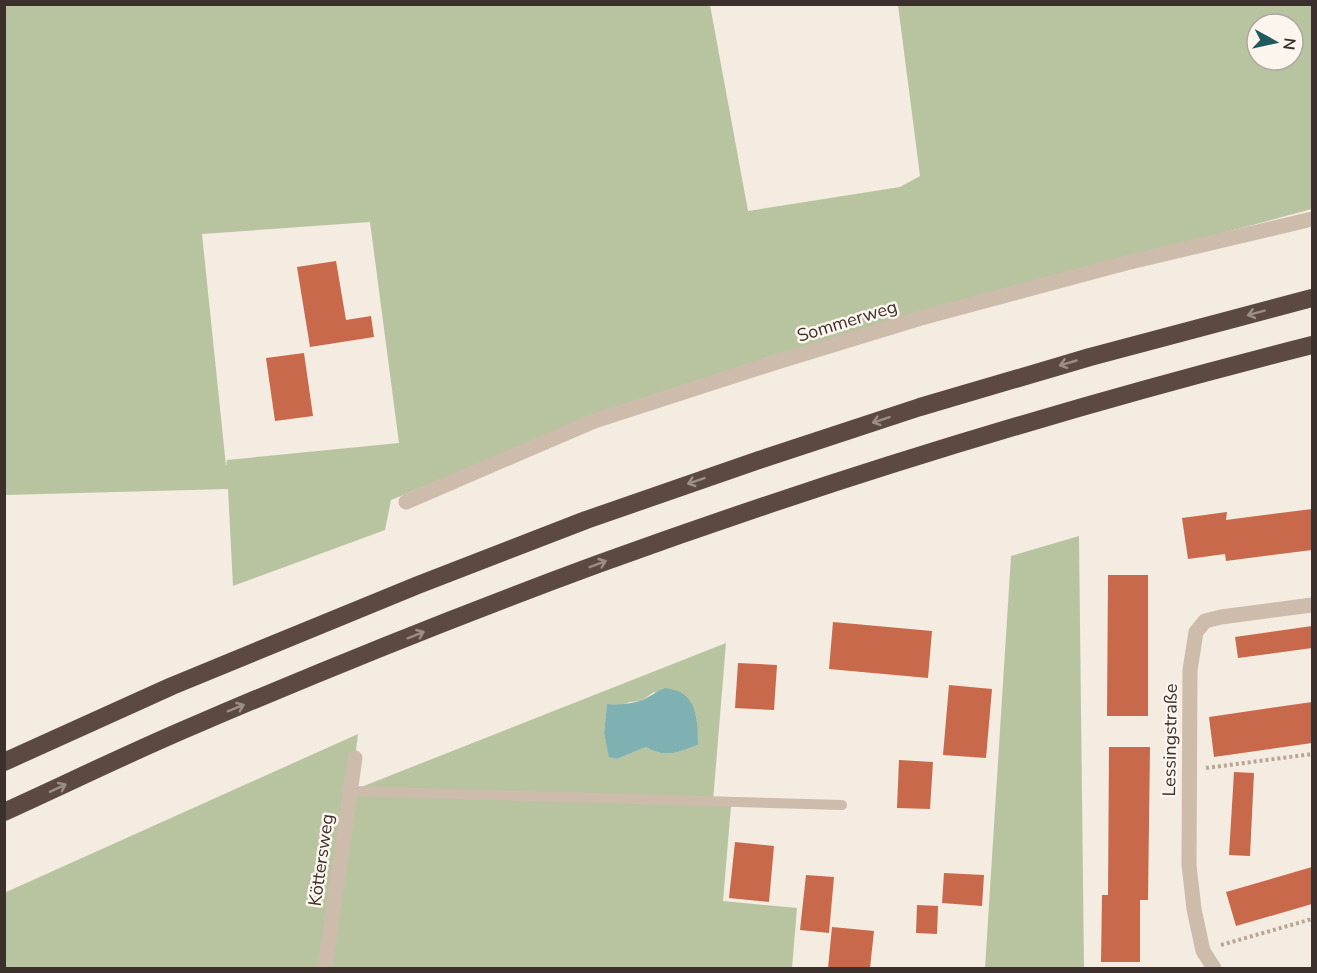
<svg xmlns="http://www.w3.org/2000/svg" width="1317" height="973" viewBox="0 0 1317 973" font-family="'Nunito Sans',sans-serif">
<rect width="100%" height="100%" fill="#f4ebe1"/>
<path fill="#b8c4a0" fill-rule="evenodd" d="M4,5h706l38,206 152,-24 20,-11 -22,-171h414v204l-392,105 -142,40 -185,62 -202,84 -6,30 -152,56 -5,-97 -223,6zM1257,24h36v36h-36zM370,222l29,221 -172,17 -1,6 -24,-232z
M1079,536l5,432h-99l26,-412z
M726,643l-13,158 18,5 -8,95 74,7 -5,60h-787l-1,-75 354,-159 -7,57zM654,692l42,23 2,30c-20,7 -31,14 -52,2l-29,12 -7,-2 -6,-24 3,-28 11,1 12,-4 11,-1z"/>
<path fill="#7fb0b2" d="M665,688c5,1 11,2 15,4 18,9 18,35 18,53 -20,7 -31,14 -52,2l-29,12 -8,-2 -5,-24 3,-29c8,2 28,-1 36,-4 8,-4 14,-9 22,-12z"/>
<path fill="#c8694b" d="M336,261l10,59 25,-4 3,21 -64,10 -13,-80z
M304,353l9,63 -38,5 -9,-63z
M1312,509v41l-86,11 -1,-7 -37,5 -6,-41 45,-6 -1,8z
M1108,575h40v141h-41z
M833,622l99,9 -4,47 -99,-9z
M1312,626v22l-74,10 -3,-21z
M738,663l39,2 -3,45 -39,-2z
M949,685l43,4 -6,69 -43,-3z
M1312,702v41l-98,14 -5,-40z
M1109,747h41l-2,153h-8v62h-39l1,-67h6z
M899,760l34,2 -3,47 -33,-1z
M1234,772l20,1 -4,83 -21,-1z
M735,842l39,4 -5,56 -40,-4z
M1312,867v37l-76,22 -10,-34z
M944,873l40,2 -2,31 -40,-3z
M806,875l28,2 -5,56 -29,-3z
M917,905l21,1 -1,28 -21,-1z
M832,927l42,4 -4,37h-42z"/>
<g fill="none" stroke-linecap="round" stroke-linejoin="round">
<path stroke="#b9a596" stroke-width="4" stroke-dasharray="3 3" stroke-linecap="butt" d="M1206,768l106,-14
M1221,945l91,-26"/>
<path stroke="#cdbbac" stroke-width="10" d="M350,791l492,14"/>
<path stroke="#cdbbac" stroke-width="15" d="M406,502l188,-81 186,-60 141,-43 205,-55 186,-44
M325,968l30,-210
M1214,968l-11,-17 -9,-42 -5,-44 1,-195 6,-38 9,-11 16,-4 91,-12"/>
<path stroke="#5c4a42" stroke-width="18" d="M4,762l168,-76 246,-101 168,-65 173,-60 161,-53 170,-50 222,-59
M4,812c64,-29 127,-60 191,-87 133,-57 267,-111 403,-161 234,-85 473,-158 714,-219"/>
</g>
<defs><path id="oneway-shaft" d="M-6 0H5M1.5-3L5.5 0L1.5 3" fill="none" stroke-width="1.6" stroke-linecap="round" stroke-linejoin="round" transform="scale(1.5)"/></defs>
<g stroke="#9c8e87">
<use href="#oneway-shaft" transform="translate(1256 313) rotate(165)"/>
<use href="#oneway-shaft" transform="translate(1068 363) rotate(164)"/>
<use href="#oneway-shaft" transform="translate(881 420) rotate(162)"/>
<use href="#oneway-shaft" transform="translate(696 481) rotate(161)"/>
<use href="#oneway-shaft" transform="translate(598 564) rotate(-20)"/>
<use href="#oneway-shaft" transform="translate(416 635) rotate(-22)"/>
<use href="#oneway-shaft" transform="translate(236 708) rotate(-22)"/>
<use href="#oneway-shaft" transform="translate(58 788) rotate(-25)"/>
</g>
<g text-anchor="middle" stroke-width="5" stroke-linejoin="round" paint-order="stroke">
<g font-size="18" fill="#3b302b" stroke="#fbf5ee">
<text transform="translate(847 321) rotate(-17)" y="6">Sommerweg</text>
<text transform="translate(1170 740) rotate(-89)" y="6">Lessingstraße</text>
<text transform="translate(321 860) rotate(-82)" y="6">Köttersweg</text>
</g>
</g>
<rect width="1317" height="973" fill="none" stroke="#3b302b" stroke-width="12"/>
<g transform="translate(1275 42) rotate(98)"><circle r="28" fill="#fbf5ee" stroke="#aea6a0" stroke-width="1.5"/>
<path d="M0-4.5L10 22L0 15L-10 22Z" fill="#1f5a5e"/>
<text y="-9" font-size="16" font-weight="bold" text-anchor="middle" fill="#3b302b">N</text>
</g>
</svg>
